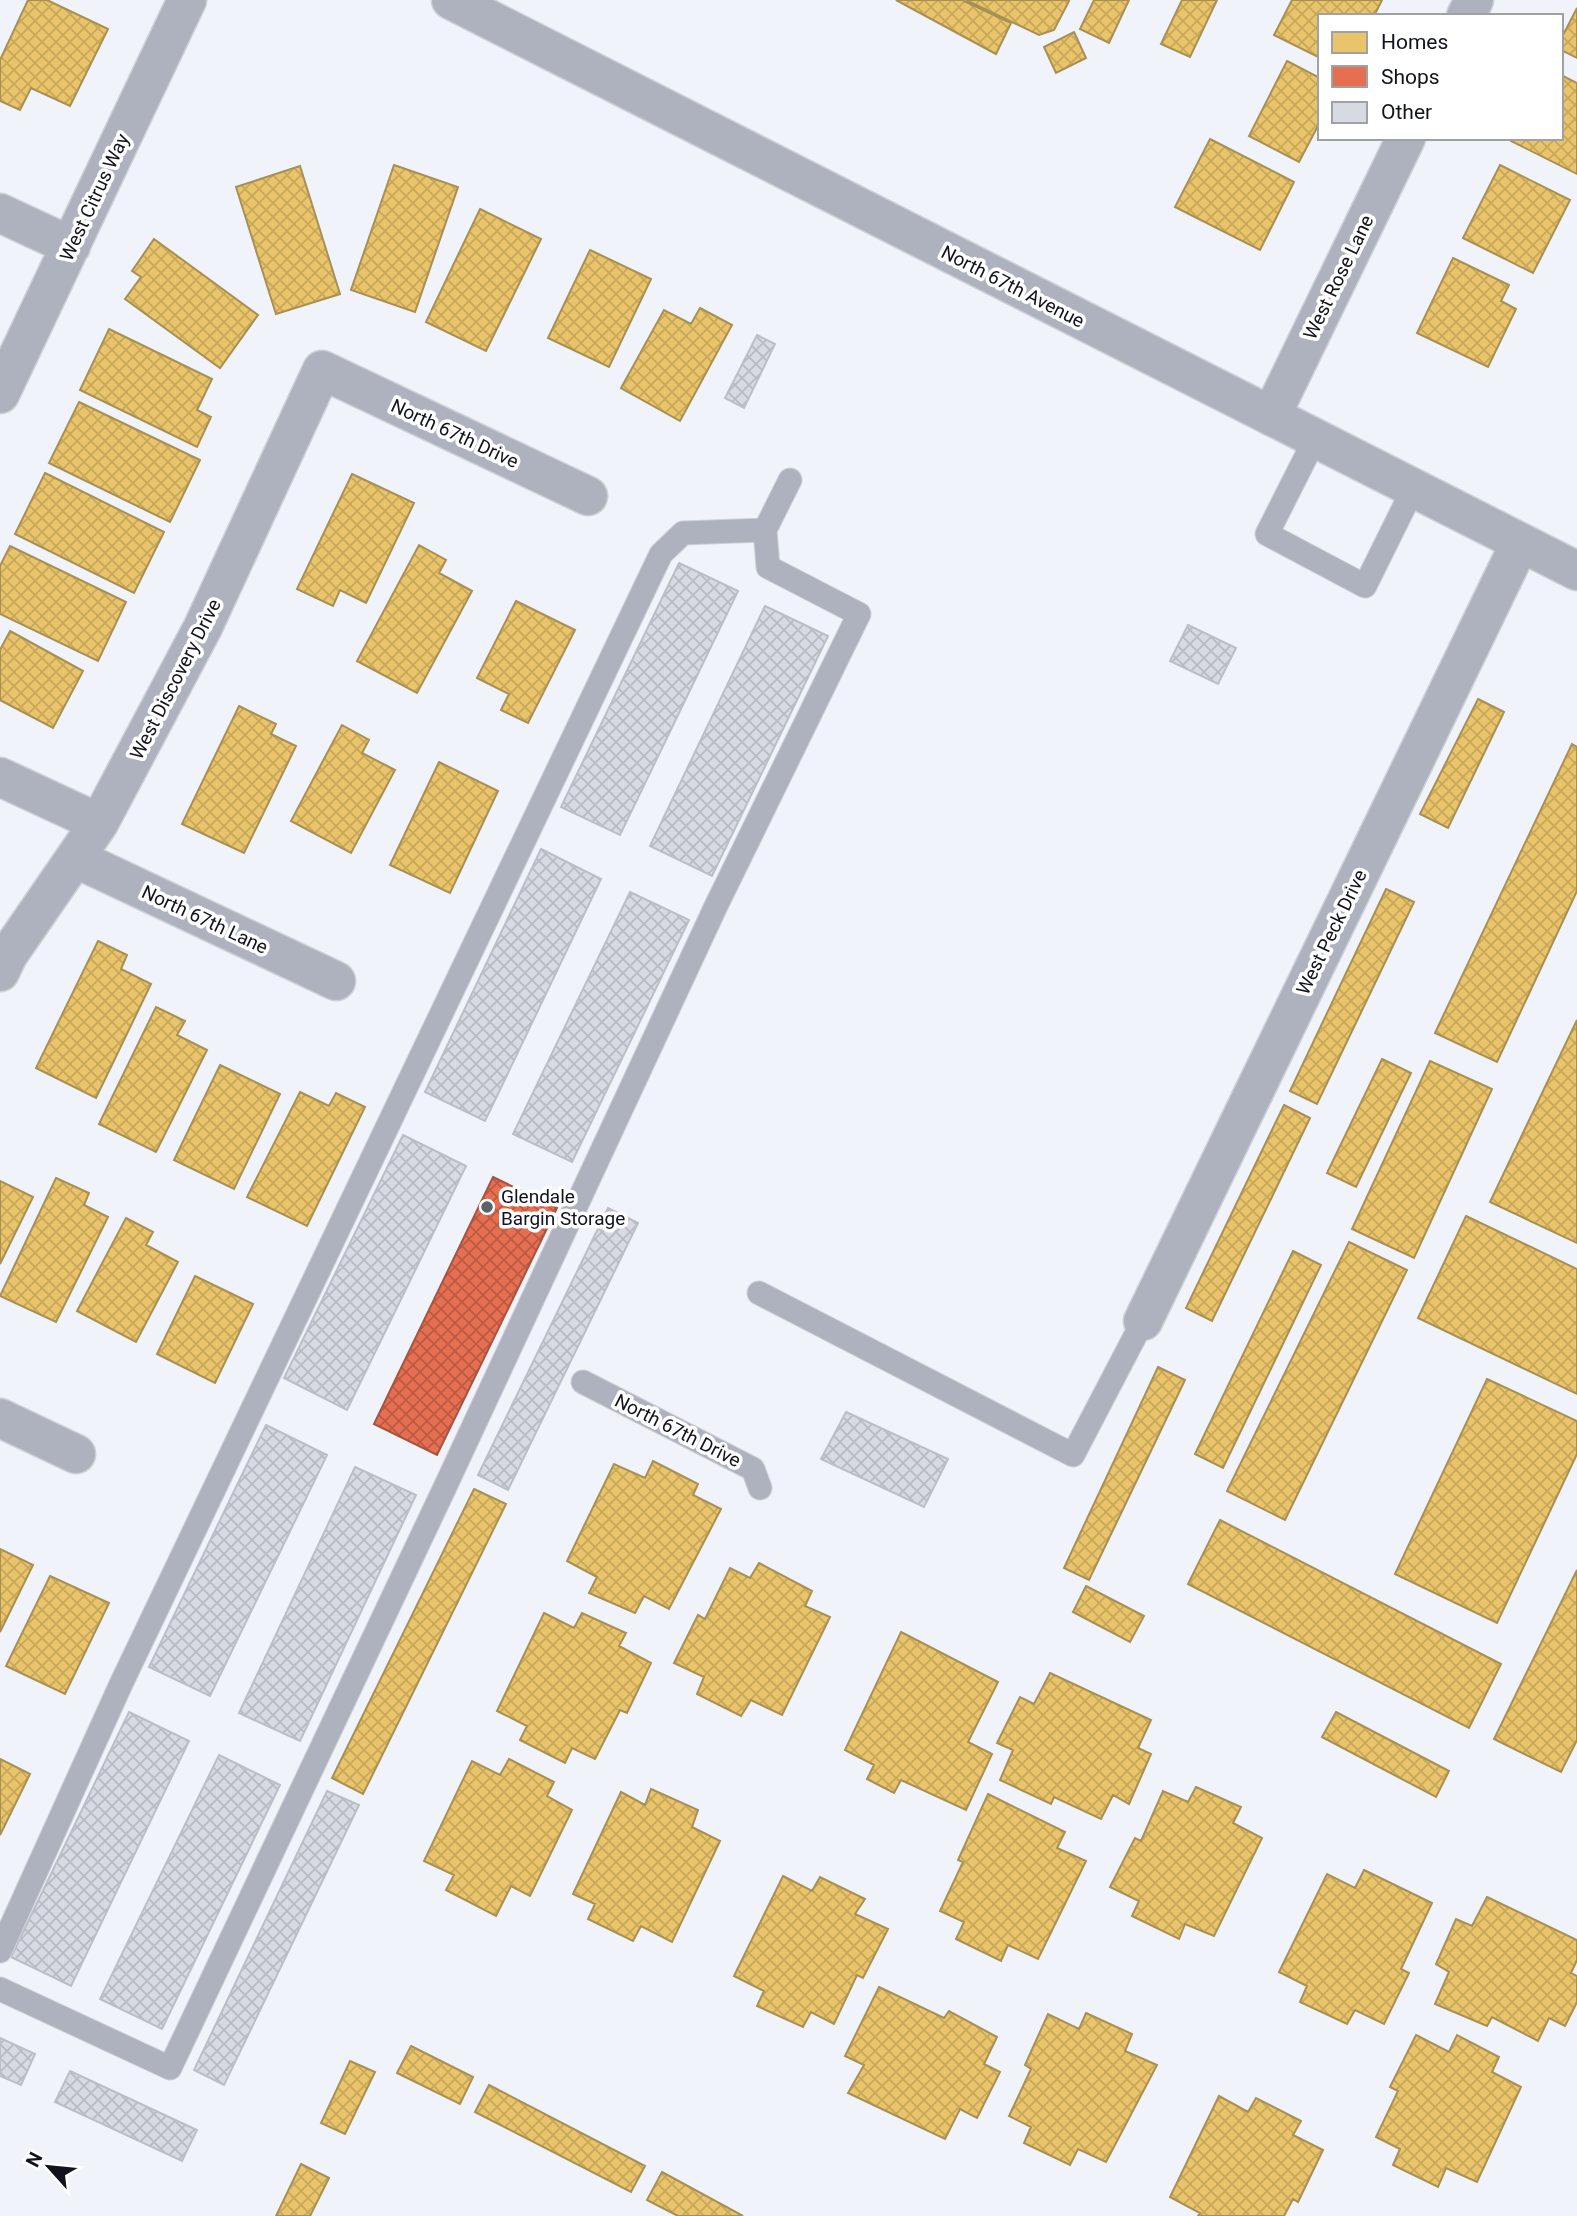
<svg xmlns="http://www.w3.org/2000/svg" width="1577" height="2216" viewBox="0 0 1577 2216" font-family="Roboto,sans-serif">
<defs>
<pattern id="homes-cross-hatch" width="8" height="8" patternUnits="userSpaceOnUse" patternTransform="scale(1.75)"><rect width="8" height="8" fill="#e9c46a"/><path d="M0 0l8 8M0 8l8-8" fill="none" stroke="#c7a85b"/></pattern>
<pattern id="shops-cross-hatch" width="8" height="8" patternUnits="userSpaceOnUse" patternTransform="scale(1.75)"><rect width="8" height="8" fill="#e76f51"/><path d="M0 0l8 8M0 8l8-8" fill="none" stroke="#ba5a43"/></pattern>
<pattern id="building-cross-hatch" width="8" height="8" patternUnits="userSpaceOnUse" patternTransform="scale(1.75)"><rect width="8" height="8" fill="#d7dae3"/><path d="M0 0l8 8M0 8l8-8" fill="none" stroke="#b8bac2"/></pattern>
</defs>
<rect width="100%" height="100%" fill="#f0f3fa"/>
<path fill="url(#homes-cross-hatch)" stroke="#a88f53" stroke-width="2" d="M28,0h19l61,29 -38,77 -39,-18 -11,22 -20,-9v-41z
M896,0h66l49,23 -15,31z
M966,0h101l2,1 -15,29 -15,5z
M1094,0h35l-20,43 -29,-14z
M1182,0h35l-27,57 -29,-13z
M1292,0h90l-8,16h-54v42l-46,-23z
M1577,8v50l-16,-8v-11z
M1074,32l12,26 -30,15 -12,-26z
M1287,61l33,17v44l-21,40 -50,-26z
M1561,75l16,8v91l-66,-33 1,-3h49z
M1210,139l84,43 -34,68 -85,-43z
M394,165l64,22 -43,125 -64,-22z
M1500,165l70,35 -37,73 -70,-35z
M300,166l40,128 -64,20 -40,-127z
M480,209l61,30 -55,112 -60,-29z
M154,239l104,76 -38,53 -95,-69 16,-22 -9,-6z
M590,250l61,29 -42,88 -61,-29z
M1453,258l56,27 -8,16 15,8 -28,58 -71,-34z
M700,308l32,17 -52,96 -59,-33 43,-78 27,14z
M109,329l103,50 -15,31 14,7 -14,30 -117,-57z
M79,402l121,58 -30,62 -121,-59z
M45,473l119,59 -30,61 -119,-59z
M352,474l62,29 -48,100 -26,-13 -7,16 -36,-17z
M419,545l27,15 -7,13 33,18 -55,102 -60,-32z
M10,546l116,56 -28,59 -98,-47v-48z
M516,601l59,29 -47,93 -27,-13 8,-16 -32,-16z
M10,631l73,40 -30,57 -53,-28v-50z
M1478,699l26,13 -56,116 -28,-14z
M239,706l37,18 -5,10 25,12 -52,107 -62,-29z
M342,725l27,15 -7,13 33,17 -44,83 -60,-32z
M1572,744l5,3v144l-80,171 -62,-29z
M439,762l59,29 -48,102 -60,-28z
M1386,889l28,13 -97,202 -27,-13z
M98,941l29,14 -6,14 30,15 -55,114 -60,-30z
M156,1007l29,14 -8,14 30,15 -51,102 -57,-28z
M1577,1020v223l-87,-41z
M1382,1059l29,14 -55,114 -29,-14z
M1430,1061l62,28 -78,169 -62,-29z
M220,1065l60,29 -46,95 -60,-29z
M300,1092l29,14 7,-13 29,14 -58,119 -60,-29z
M1284,1105l26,13 -98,203 -26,-13z
M56,1178l33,15 -5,12 24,12 -52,105 -56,-26z
M0,1181l33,16 -33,67z
M1466,1216l111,53v125l-159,-76z
M126,1218l27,14 -7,13 32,17 -42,80 -59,-31z
M1349,1242l58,28 -122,250 -58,-29z
M1293,1251l28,14 -98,203 -28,-14z
M195,1276l58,28 -38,79 -58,-29z
M1158,1367l27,13 -96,200 -25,-12z
M1487,1379l90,42v33l-80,169 -102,-49z
M653,1461l45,23 -5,11 28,14 -52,100 -25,-13 -9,17 -46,-20 8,-16 -30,-16 47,-97 31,14z
M474,1489l32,15 -143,290 -31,-16z
M1220,1520l281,144 -32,64 -281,-144z
M0,1549l33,16 -33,67z
M759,1563l53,28 -7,15 25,11 -48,98 -31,-15 -10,16 -44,-22 7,-17 -30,-14 24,-48 7,4 25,-51 20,10z
M1577,1570v170l-16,32 -67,-33z
M50,1576l59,27 -44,91 -59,-28z
M1086,1586l58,30 -14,26 -57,-30z
M544,1613l30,15 8,-15 44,20 -7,13 32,17 -24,50 -7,-3 -25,49 -23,-11 -7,15 -45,-23 7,-14 -30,-15z
M901,1632l97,50 -30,60 24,12 -26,56 -65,-30 -7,13 -27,-14 7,-14 -29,-15z
M1050,1673l101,47 -13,28 13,6 -22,50 -16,-9 -12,24 -47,-22 -3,7 -51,-24 13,-30 -16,-7 23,-46 14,7z
M1336,1712l113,59 -13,26 -114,-60z
M0,1759l30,15 -30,61z
M509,1759l45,23 -7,14 25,14 -42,86 -19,-10 -15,30 -50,-26 8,-15 -30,-14 48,-100 28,14z
M1196,1787l45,20 -8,16 29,15 -48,98 -29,-12 -6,15 -47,-23 7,-15 -29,-14 25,-49 6,3 22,-50 25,11z
M651,1789l47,21 -6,17 28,14 -48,101 -31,-16 -8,15 -45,-22 7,-15 -22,-10 48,-102 24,13z
M988,1794l77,38 -8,16 29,13 -48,98 -30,-14 -7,16 -45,-22 8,-17 -24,-11 23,-49 -5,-2z
M1364,1870l68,33 -31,66 8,4 -25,51 -29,-14 -8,14 -47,-22 7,-16 -28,-14 48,-98 28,14z
M783,1876l29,15 8,-14 45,22 -10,15 33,15 -25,49 -6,-3 -23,49 -23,-12 -8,15 -46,-21 7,-15 -30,-15z
M1487,1897l90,43v20l-6,13 6,3v26l-12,24 -16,-8 -11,23 -46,-24 -5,9 -52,-22 14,-32 -13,-8 20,-45 16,7z
M879,1987l65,31 5,-7 48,26 -13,27 16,8 -23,46 -17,-9 -15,30 -97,-46 16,-28 -19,-9z
M1086,2013l46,21 -7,17 32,14 -51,97 -28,-13 -8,16 -46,-22 7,-16 -22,-11 22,-47 -6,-4 23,-51 31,15z
M1416,2035l33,17 8,-17 42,22 -7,15 29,15 -44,95 -31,-14 -8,19 -45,-22 7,-16 -24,-12 22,-46 -8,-4z
M411,2046l62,31 -13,27 -63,-31z
M350,2061l25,11 -30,62 -24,-11z
M489,2085l156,81 -14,26 -156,-80z
M1219,2096l29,16 8,-14 45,23 -8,14 30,15 -25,52 -5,-3 -9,17h-86l2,-3 -30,-16z
M301,2164l28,14 -19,38h-34z
M662,2172l81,44h-65l-31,-16z"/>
<path fill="url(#shops-cross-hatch)" stroke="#a65341" stroke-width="2" d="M493,1177l64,31 -120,247 -63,-31z"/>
<path fill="url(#building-cross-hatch)" stroke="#babec6" stroke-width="2" d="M757,335l18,9 -31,64 -19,-10z
M679,563l59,28 -118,244 -59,-28z
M765,606l63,30 -116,240 -62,-30z
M1188,625l48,23 -18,36 -48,-23z
M541,849l60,30 -116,242 -60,-29z
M630,892l59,28 -117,242 -59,-28z
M403,1135l63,31 -119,244 -63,-32z
M608,1208l30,15 -130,267 -30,-15z
M846,1412l102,47 -24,48 -103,-48z
M266,1425l61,30 -117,241 -61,-29z
M355,1467l61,28 -116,246 -61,-28z
M129,1712l60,29 -118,245 -60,-29z
M219,1755l61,30 -118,244 -62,-30z
M327,1791l32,14 -135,280 -30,-15z
M0,2038l35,16 -14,31 -21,-9z
M70,2071l127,59 -15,31 -127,-59z"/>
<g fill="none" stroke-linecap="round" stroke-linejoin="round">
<defs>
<path id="service" d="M1315,439l-48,95 98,52 48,-97
M765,530l25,-50
M759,1293l314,162 70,-134
M583,1382l170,87 7,19
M0,1951l121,-267 540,-1130 22,-21 82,-3 3,37 91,47 -143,292 -270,579 -276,583 -170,-79"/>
<path id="minor" d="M1466,16l8,-16
M0,213l71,33
M0,394l187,-394
M1271,416l135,-278
M0,777l99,46
M75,858l261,123
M0,972l8,-17 91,-132 104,-196 119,-257 266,126
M1143,1321l377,-778
M0,1418l76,36"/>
<path id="secondary" d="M451,0l1126,571"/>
</defs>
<use href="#service" stroke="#cdd0d6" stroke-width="25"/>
<use href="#minor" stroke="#cdd0d6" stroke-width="41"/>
<use href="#secondary" stroke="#cdd0d6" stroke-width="41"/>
<use href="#service" stroke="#aeb2be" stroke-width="23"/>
<use href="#minor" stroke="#aeb2be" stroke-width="38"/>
<use href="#secondary" stroke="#adb2be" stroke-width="38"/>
</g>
<circle fill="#5e616a" stroke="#fff" stroke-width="2.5" cx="487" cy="1207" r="7"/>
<g text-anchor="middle" stroke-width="7" stroke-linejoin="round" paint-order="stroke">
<g font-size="19" fill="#10131d" stroke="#fff">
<text transform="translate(94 197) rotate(-65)" y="7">West Citrus Way</text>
<text transform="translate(1338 277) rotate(-64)" y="7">West Rose Lane</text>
<text transform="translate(1013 286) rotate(27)" y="7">North 67th Avenue</text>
<text transform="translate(455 433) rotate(25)" y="7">North 67th Drive</text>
<text transform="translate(175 679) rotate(-63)" y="7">West Discovery Drive</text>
<text transform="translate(205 919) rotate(25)" y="7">North 67th Lane</text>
<text transform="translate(1331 932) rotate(-64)" y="7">West Peck Drive</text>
<text transform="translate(678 1430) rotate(27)" y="7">North 67th Drive</text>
</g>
<g font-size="19" fill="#10131d" stroke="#fff" text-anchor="start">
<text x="501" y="1203">Glendale<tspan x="501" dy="22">Bargin Storage</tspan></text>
</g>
</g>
<rect x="1318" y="14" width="245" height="126" fill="#ffffff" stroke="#9fa1a5" stroke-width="2"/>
<rect x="1332" y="32" width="35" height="21" fill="#e9c46a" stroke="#9fa1a5" stroke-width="2"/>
<text x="1381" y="49" font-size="21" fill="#10131d">Homes</text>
<rect x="1332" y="66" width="35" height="21" fill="#e76f51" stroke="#9fa1a5" stroke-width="2"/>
<text x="1381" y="84" font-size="21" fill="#10131d">Shops</text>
<rect x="1332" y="102" width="35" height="21" fill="#d7dae3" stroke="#9fa1a5" stroke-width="2"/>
<text x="1381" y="119" font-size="21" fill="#10131d">Other</text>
<g transform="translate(49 2167) rotate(297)" stroke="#ffffff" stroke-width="5" paint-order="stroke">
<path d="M0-5L12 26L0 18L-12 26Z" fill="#10131d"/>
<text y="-10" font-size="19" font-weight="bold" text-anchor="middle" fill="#10131d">N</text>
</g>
</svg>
